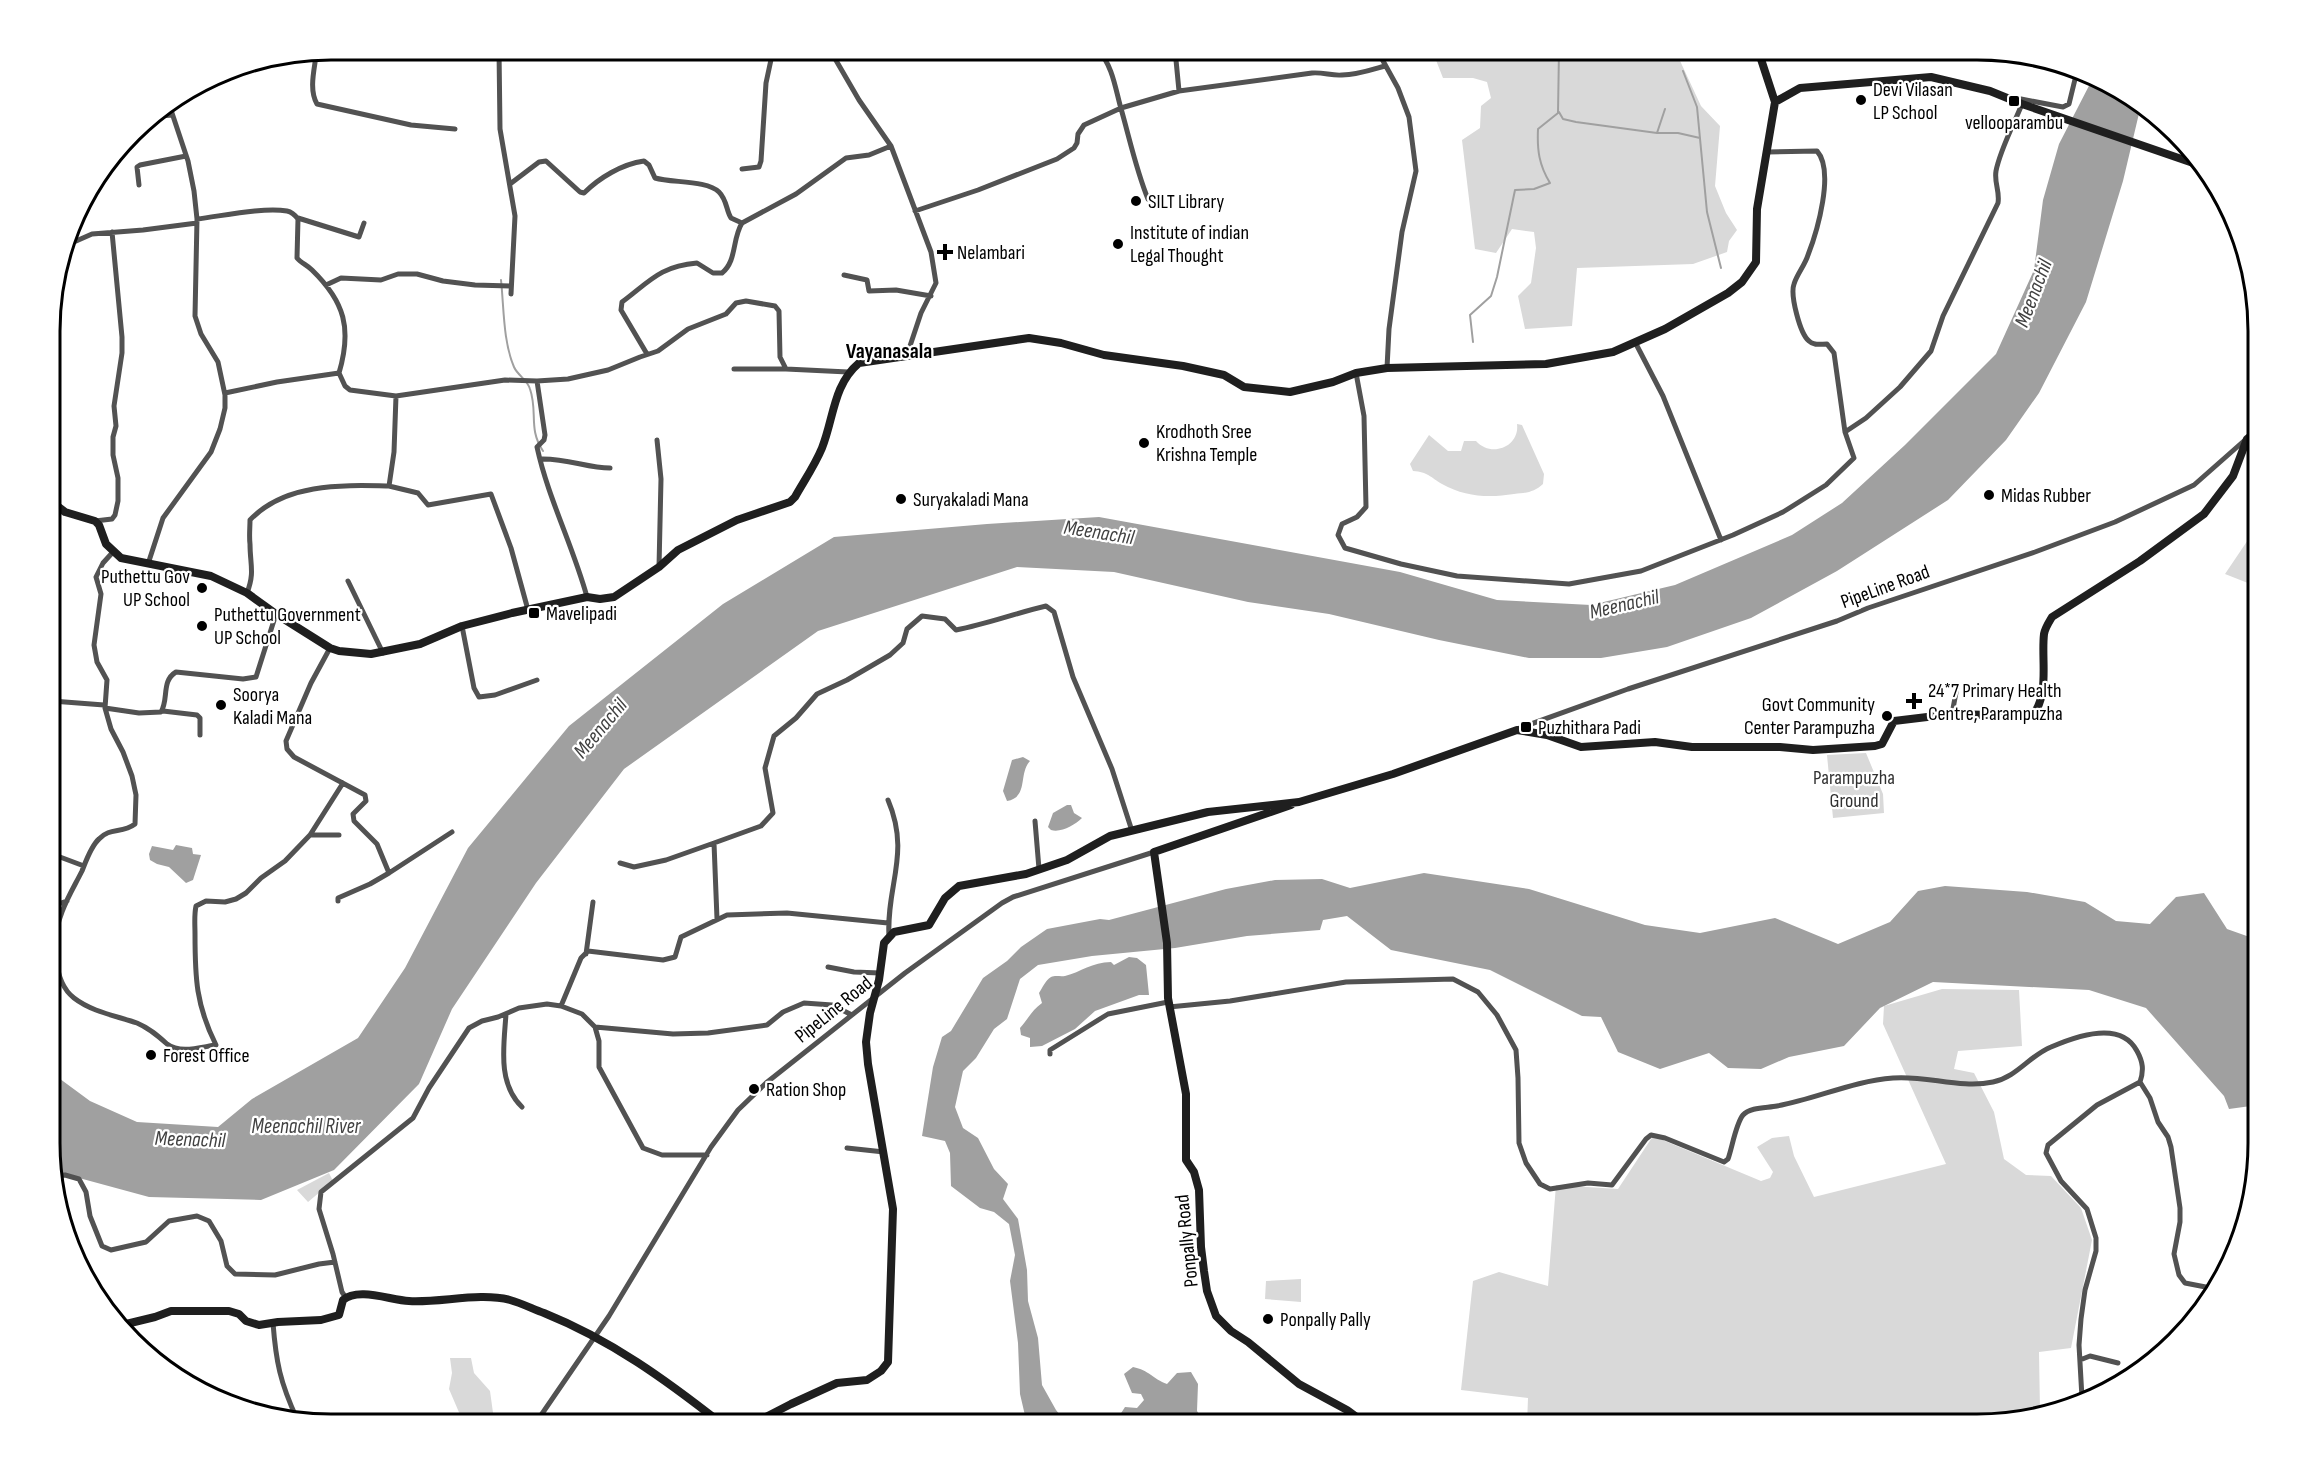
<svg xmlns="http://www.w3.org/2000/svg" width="2308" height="1474" viewBox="0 0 2308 1474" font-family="'Sofia Sans Condensed',sans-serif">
<rect width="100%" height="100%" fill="#fff"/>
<path fill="#d9d9d9" d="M1432,50h243l26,56 19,20 -5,60 11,27 11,17 -8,11 -2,11 -34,12 -116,4 -5,58 -47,3 -7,-33 13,-13 5,-35 -2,-16 -22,-3 -16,24 -21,-4 -13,-109 18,-12 1,-22 10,-8 -4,-16 -14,-4h-30z
M1517,424l5,1 22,49 -1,10c-9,8 -16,9 -29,10 -25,4 -49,3 -72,-10 -12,-7 -14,-12 -29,-13l-3,-7 19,-29 19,16h13l3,-10h12c15,17 44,6 41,-17z
M2258,521v66l-33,-13 31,-46z
M1866,753l17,41 1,19 -51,5 -6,-63z
M1942,989l77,1 3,56 -64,5 -4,18 20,4 20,39 10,47 22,16 25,1 30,32 11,32 -21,108 -32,4 1,59 -45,13h-468l1,-26 -67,-8 12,-109 26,-9 49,14 8,-101 62,4 35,-53 108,45 9,-3 3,-6 -16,-25 15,-9 17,-2 5,20 20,41 132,-33 -63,-140 1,-18z
M329,1173l4,8 -25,21 -11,-12z
M1301,1279v23l-36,-3 1,-18z
M450,1358h21l3,15 16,18 4,29 -1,4h-29l-15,-35 3,-16z"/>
<path fill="#a0a0a0" d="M2093,78l40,19 8,8 -18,76 -37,121 -47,91 -33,47 -58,60 -111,71 -86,47 -84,29 -66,11h-72l-90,-18 -110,-26 -81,-12 -134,-30 -97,-5 -199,64 -194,138 -88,114 -84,126 -33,75 -85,86 -73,30 -112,-3 -92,-25 -5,-4v-95l38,28 47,21 81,5 34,-28 106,-61 47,-70 63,-120 101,-122 154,-122 111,-67 153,-13 112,-7 301,55 97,28 94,5 84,-20 117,-50 50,-32 63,-58 91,-91 38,-84 9,-70 16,-56z
M1023,757l7,4c-12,13 -1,36 -23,40l-4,-10 9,-31z
M1067,805h4l3,8 8,5c-7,7 -21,15 -31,12l-3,-3 5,-14z
M176,845l16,3 1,6 8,1 -8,25 -7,3 -17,-16 -12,-3 -7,-4 -1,-6 3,-8 21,4z
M1424,873l105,16 116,36 55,8 75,-15 63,26 52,-22 28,-31 27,-5 82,6 58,10 31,19 34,3 26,-27 28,-4 23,36 31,11v165l-29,4 -5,-13 -78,-88 -57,-18 -156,-8 -53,26 -36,38 -55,11 -28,12 -33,-1 -19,-15 -49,16 -42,-17 -17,-35 -19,-1 -92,-46 -99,-20 -44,-34 -24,4 -3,10 -73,6 -72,12 -83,8 -54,9 -18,14 -13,40 -13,10 -18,29 -13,13 -8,36 8,21 15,10 16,31 14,15 -5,15 15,20 9,51 1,31 10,37 4,47 14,25 11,14h-40l-7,-30 -2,-51 -8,-62 5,-26 -6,-31 -15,-12 -14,-4 -29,-22 -1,-33 -5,-12 -23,-5 11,-69 9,-30 9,-6 32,-53 24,-17 14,-14 26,-18 53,-10 9,1 117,-31 49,-9 47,-1 28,9z
M1129,957l8,1 9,7 3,30h-10l-44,16 -20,18 -33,17 -12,1v-9l-9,-3 -1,-7c8,-9 12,-18 22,-25l-3,-10c4,-6 6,-12 12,-16 5,-2 9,0 14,-1 16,-4 27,-14 46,-14l3,3z
M1133,1367c16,3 20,12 34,17l10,-11 14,-1 7,12 -1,27 8,13h-91l11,-17 12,1 7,-8 -3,-6 -9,-1 -8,-19z"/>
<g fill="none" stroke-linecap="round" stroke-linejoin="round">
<path stroke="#a0a0a0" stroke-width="2" d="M1683,71l14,36 10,105 14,56
M1559,112l4,7 13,3 81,11 8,-24
M1657,133h21l22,5
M501,280c3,28 2,61 13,87 4,9 13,12 16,22 8,23 -2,40 13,62
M1473,342l-3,-27 21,-19 6,-19 18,-87 19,-1 16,-6c-11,-18 -13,-33 -12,-54l20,-16 1,-63"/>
<path stroke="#525252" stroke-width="5" d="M499,50l1,79 15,87 -4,78
M683,50c36,5 73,9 108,0
M830,50l29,50 32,46 40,106 5,31 -15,30 -14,42
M1098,50c14,15 17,36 22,55 9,31 16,65 28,94
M1377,50l21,38 11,29 7,54 -14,61 -13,97 -2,39
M302,55l14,1 11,-6
M316,56c-2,15 -7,34 1,48l94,21 44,4
M1179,91l-3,-31 6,-7 10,-3
M2015,101l6,-2 42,8 6,-3 8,-33
M149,117l23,-2
M1767,152l50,-1c18,20 0,81 -9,104 -3,10 -11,19 -14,29 -4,11 6,50 15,57 5,5 12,3 18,3l7,9 11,79
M742,169l17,-2 2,-6 5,-78 6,-28
M510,184l29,-22 7,-1 34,31 4,1c15,-15 38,-29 60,-32l5,4 6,13c17,5 52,2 64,14 8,8 7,18 12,26l11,5
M139,185l-2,-18 3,-2 46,-9
M915,211l63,-21 79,-31 17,-11 3,-5 1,-9 6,-9 37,-17 58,-17 133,-18c11,-1 20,3 30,2 15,0 29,-5 43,-9
M298,218l61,19 5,-14
M197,219c25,-3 66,-12 90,-8 5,1 8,4 11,8l-1,39c4,5 10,7 15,12 33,32 40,59 27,103l-62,9 -52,11
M67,245l25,-11 51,-4 54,-7
M844,275l23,5 2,11 27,-1 35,6
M326,285l15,-7 40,2 17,-6h19l26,7 32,4 36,1
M1635,342l28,54 58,144
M647,354l-26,-44 1,-8c27,-20 38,-36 75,-39l16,10h9c15,-12 10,-34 20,-50l54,-29 50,-36 23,-3 22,-9
M734,369h52
M1356,373l8,43 2,91 -9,10 -15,7 -4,11 7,13 56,16 56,12 112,8 72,-13 92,-36 50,-23 43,-27 28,-27 -9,-26 21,-14 34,-31 31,-36 12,-35 55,-113c2,-12 -4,-20 -2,-32 4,-21 18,-47 26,-67
M537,381l8,54 -1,5 -7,7c11,51 36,99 50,150
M396,396l109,-16 32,1 31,-2 40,-9 32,-13 18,-6 30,-22 38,-15 10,-11 10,-2 29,5 4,5 1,46 6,12 62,3
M657,440l4,39 -2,88
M540,459c27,-1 47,9 70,9
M389,486l29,7 10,12 63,-11 20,54 17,62
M95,521l17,-2 3,-4 3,-14v-23l-5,-23v-18l3,-11 -2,-20 8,-53v-16l-10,-105
M113,552l-10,11 -7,14 5,17 -7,51 3,17 10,18 -2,28 6,21 12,23 9,24 4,19 -1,29c-13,10 -25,3 -36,15 -8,7 -13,22 -17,32 -7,14 -15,27 -20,41 -10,24 -10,69 12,86 18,14 43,18 63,25 12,5 21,13 30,21 13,10 34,3 49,1 -20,-40 -21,-67 -21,-111 0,-9 -1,-19 1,-28l10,-5 19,1 11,-3 10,-6 15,-15 24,-17 25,-26h29
M148,564l15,-46 48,-66 9,-23 5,-21v-13l-7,-33 -17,-28 -6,-18 2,-97 -3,-28 -6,-30 -19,-57
M348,581l35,72
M247,593c8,-21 3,-28 3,-49 -1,-8 0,-16 0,-24 35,-37 92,-35 139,-34l5,-34 2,-56 -46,-6 -5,-4 -6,-13
M462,626l12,62 5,9 16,-2 42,-15
M330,648l-19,35 -25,58 1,8 7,8 71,38 1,6 -13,13 1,7 23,23 12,29 63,-41
M52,701l52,4
M105,708l34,5 22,-1c8,-13 0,-31 15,-40l67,7 13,-2 20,-63
M163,711l34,4 3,3v17
M1952,714l5,-27
M1517,729l111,-40 209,-68 31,-13 167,-56 80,-30 79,-37 51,-45
M888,800c23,54 -2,85 1,137
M1035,821l4,48
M310,835l33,-52
M52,854l32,12
M620,863l14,4 32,-7 48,-17
M338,901v-3l32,-14 19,-11
M52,906l15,-5
M717,919l-3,-76 47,-17 12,-13 -8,-45 9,-32 22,-18 21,-24 30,-14 43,-25 13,-12 4,-14 15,-13 23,3 11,11c31,-6 60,-17 90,-24l8,6 19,65 39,92 20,62
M586,954l7,-52
M828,967l26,5 26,1
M561,1006l21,8 13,13 4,14v26l44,81 19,7h45
M1169,1007l61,-6 116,-19 107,-3 25,13 19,23 19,35 2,28 1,65 7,20 14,21 10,5 38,-6 24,2 34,-46 5,-4 14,3 59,24 4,-3c4,-11 8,-36 15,-44 7,-8 24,-7 34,-9 39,-7 76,-25 116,-28 33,-3 67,11 100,4 24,-5 36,-26 58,-35 25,-11 70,-27 86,4 6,11 7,19 3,31l-43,23 -49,40 -2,8 15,28 26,28 9,29v13l-11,39 -4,29 -2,26 3,53
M506,1014c-2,31 -9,69 16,93
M595,1027l78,7 35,-1 59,-8 16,-13 21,-9 28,2 20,10
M1050,1054v-4l58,-36 60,-12
M2140,1082l10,16 8,24 10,15 3,10 9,61v14l-6,32 5,21 6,8 31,6
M847,1148l37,4
M52,1176l13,-1 14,4 7,13 4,24 12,30 9,4 35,-8 23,-21 28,-5 12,5 12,20 6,25 8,8 40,1 44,-11 16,-2
M346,1298l-4,-6 -9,-38 -14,-45 2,-17 92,-74 16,-30 40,-60 13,-7 16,-4 21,-9 28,-4 14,2 20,-48 7,-7 75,9 12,-3 6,-20 46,-22 60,-2 101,10
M273,1323c3,39 7,59 24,96
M2080,1360l10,-4 28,7
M535,1424l74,-108 102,-169 27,-37 28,-27 139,-110 97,-70 11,-6 141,-45"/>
<path stroke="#1f1f1f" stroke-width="8" d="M1775,102l25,-14 131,-11 59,14 32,13 174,60
M52,502l13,10 30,9 4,4 7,19 15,14 90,18 36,17 29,21 54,34 9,3 32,3 49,-10 42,-18 50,-13 75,-16 13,2 14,-2 45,-30 19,-17 59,-30 53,-18 5,-5c9,-16 20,-32 27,-49 12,-30 11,-63 37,-85l170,-25 32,5 43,12 79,11 41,9 20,12 46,5 43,-10 23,-9 31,-5 159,-4 67,-12 52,-23 63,-36 14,-11 14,-20 1,-53 18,-107 -17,-52
M1291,805l-137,47 13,91 1,55 18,96v66l8,12 5,18 2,57 3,24 3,20 9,25 15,15 17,11 51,42 48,26 19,14
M122,1325l33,-8 16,-6h58l10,3 7,7 13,4 19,-3 43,-2 18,-5 4,-15c15,-13 47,0 66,1 31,2 71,-9 101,-1 11,3 23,9 34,13 67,27 122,67 178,111
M752,1424l39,-20 46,-21 30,-3 14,-9 7,-9 5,-153 -25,-145 -2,-22 4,-29 9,-33 5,-37 10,-11 35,-7 16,-27 14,-12 67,-12 41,-14 43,-24 98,-24 91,-10 94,-28 124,-44 30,5 34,12 74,-5 37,5h88l33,3 62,-4 7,-2 12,-23 58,-7 80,2c18,-21 9,-56 12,-82 1,-6 5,-12 8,-17l88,-56 64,-47 29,-38 14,-37 11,-9"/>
</g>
<g fill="#000" stroke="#fff" stroke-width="2">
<circle cx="1861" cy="100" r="6"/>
<rect x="2008" y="95" width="12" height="12" rx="3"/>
<circle cx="1136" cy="201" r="6"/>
<circle cx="1118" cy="244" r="6"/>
<path d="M942 243h6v6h6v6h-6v6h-6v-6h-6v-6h6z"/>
<circle cx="1144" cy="443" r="6"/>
<circle cx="1989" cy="495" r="6"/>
<circle cx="901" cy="499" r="6"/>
<circle cx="202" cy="588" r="6"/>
<rect x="528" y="607" width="12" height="12" rx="3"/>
<circle cx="202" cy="626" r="6"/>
<path d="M1911 692h6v6h6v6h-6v6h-6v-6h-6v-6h6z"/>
<circle cx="221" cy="705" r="6"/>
<circle cx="1887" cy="716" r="6"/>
<rect x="1520" y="721" width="12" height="12" rx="3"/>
<circle cx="151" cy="1055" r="6"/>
<circle cx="754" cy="1089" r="6"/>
<circle cx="1268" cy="1319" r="6"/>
</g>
<g text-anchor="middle" stroke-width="4.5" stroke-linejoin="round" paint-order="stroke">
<g font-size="20" fill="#000" stroke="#fff" text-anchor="start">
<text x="1873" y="96">Devi Vilasan<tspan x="1873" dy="23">LP School</tspan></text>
<text x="2014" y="129" text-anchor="middle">vellooparambu</text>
<text x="1148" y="208">SILT Library</text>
<text x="1130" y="239">Institute of indian<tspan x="1130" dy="23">Legal Thought</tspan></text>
<text x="957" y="259">Nelambari</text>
<text x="1156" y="438">Krodhoth Sree<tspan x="1156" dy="23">Krishna Temple</tspan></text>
<text x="2001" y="502">Midas Rubber</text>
<text x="913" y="506">Suryakaladi Mana</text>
<text x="190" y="583" text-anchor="end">Puthettu Gov<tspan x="190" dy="23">UP School</tspan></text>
<text x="546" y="620">Mavelipadi</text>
<text x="214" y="621">Puthettu Government<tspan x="214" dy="23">UP School</tspan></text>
<text x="1928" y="697">24*7 Primary Health<tspan x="1928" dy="23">Centre, Parampuzha</tspan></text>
<text x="233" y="701">Soorya<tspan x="233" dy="23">Kaladi Mana</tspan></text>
<text x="1875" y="711" text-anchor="end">Govt Community<tspan x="1875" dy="23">Center Parampuzha</tspan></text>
<text x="1538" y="734">Puzhithara Padi</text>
<text x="163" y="1062">Forest Office</text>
<text x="766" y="1096">Ration Shop</text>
<text x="1280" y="1326">Ponpally Pally</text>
</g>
<g font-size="20" fill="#000" stroke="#fff">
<text transform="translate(1885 586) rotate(-20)" y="7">PipeLine Road</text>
<text transform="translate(833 1009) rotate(-39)" y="7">PipeLine Road</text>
<text transform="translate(1186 1241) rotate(-96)" y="7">Ponpally Road</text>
</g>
<g font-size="20" fill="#303030" stroke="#fff">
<text x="1854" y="784">Parampuzha<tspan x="1854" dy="23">Ground</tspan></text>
</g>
<g font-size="21" font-style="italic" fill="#414141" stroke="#fff">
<text transform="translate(2033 293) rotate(-69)" y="7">Meenachil</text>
<text transform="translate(1099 532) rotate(9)" y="7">Meenachil</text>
<text transform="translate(1624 604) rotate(-13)" y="7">Meenachil</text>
<text transform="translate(600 728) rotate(-50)" y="7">Meenachil</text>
<text x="306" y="1133">Meenachil River</text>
<text transform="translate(190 1139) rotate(2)" y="7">Meenachil</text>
</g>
<g font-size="22" font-weight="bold" fill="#000" stroke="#fff">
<text x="889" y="358">Vayanasala</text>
</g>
</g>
<path d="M0 0H2308V1474H0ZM331 60H1977A271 271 0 0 1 2248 331V1143A271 271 0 0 1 1977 1414H331A271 271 0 0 1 60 1143V331A271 271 0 0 1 331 60Z" fill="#fff" fill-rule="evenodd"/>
<path fill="none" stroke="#000" stroke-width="3" d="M331 60H1977A271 271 0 0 1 2248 331V1143A271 271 0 0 1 1977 1414H331A271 271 0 0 1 60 1143V331A271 271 0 0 1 331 60Z"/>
</svg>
